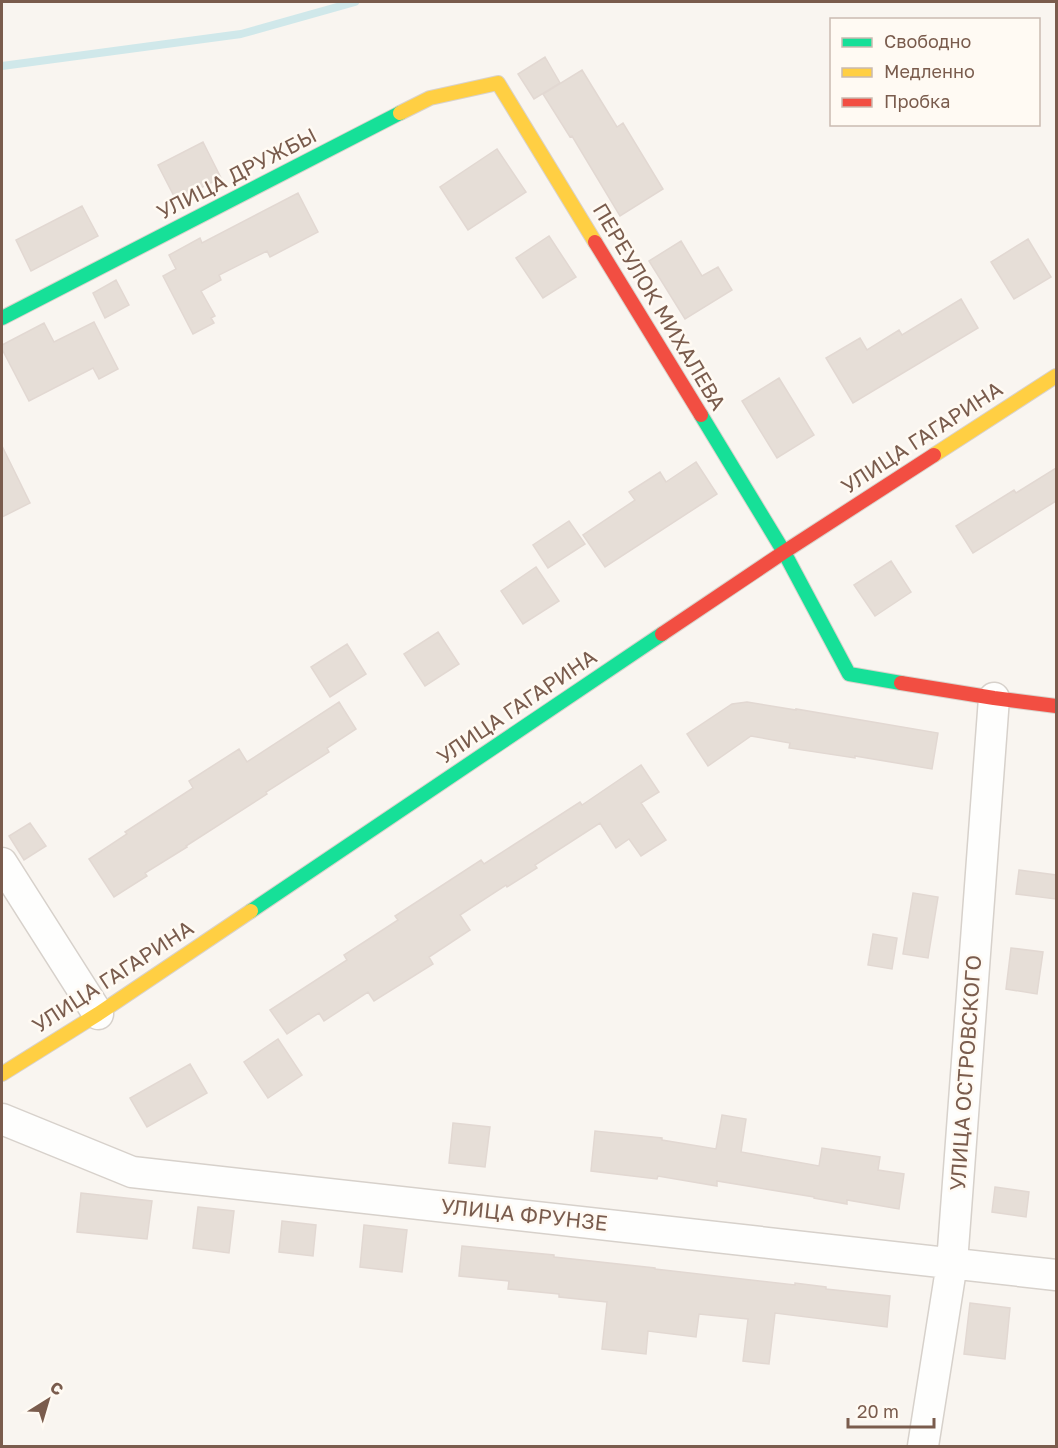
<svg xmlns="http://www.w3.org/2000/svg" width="1058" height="1448" viewBox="0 0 1058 1448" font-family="'Golos Text',sans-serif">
<rect width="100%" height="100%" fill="#f9f5f0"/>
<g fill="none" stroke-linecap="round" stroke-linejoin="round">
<path stroke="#d0e8ea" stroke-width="8" d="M2,66l239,-32 114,-32"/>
</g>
<path fill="#e6ded7" stroke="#e2d8d2" stroke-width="1.5" d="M545,57l15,26 -26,16 -16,-25z
M582,70l35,57 6,-4 40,66 -43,27 -48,-80 -2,1 -27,-43z
M203,142l18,36 -45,22 -18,-35z
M497,149l29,43 -58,38 -28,-43z
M298,193l20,39 -48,25 -3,-6 -48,24 2,5 -20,11 14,25 -4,2 3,5 -21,11 -30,-58 13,-7 -7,-14 31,-17 2,5z
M82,206l16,30 -67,35 -15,-31z
M549,236l27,41 -33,21 -27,-40z
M1028,239l23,38 -37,22 -23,-37z
M681,241l21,35 16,-9 14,23 -47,29 -36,-58z
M116,280l13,25 -24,13 -12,-25z
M961,299l17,29 -125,75 -27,-45 34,-20 7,12 32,-20 3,5z
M94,322l24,47 -19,10 -6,-11 -64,33 -27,-52v-4l42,-22 10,19z
M779,378l35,57 -37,23 -35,-57z
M2,446l28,57 -28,14z
M696,462l21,32 -112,73 -22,-32 52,-35 -6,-8 31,-20 6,10z
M1056,468v33l-83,52 -17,-27 58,-36 2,3z
M569,521l16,23 -37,24 -15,-23z
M891,561l20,31 -36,24 -21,-31z
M536,567l23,34 -36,23 -22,-33z
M438,632l21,32 -34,22 -21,-32z
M347,644l19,30 -36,23 -19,-30z
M339,702l17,27 -29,19 2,4 -63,40 1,2 -81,52 1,1 -42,26 2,3 -33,21 -25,-38 38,-25 -2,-2 68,-44 -4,-7 50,-32 8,13z
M747,702l49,8v-1l142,24 -6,36 -77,-13v2l-66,-10 1,-5 -39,-7 -43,30 -21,-32 45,-30z
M641,765l18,27 -18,11 25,37 -25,16 -12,-17 -13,9 -16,-25 -65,42 2,3 -30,19 -1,-2 -46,30 10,15 -41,27 4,7 -59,37 -6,-9 -44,29 -5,-8 -32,21 -17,-24 77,-50 -3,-5 54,-35 -3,-4 86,-56 3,4 96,-62 2,3z
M30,823l16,23 -22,14 -15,-24z
M1019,870l37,5v24l-40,-5z
M913,893l25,4 -10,61 -25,-4z
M873,934l24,4 -5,31 -24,-4z
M1011,948l32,4 -6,42 -31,-5z
M278,1039l24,36 -34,23 -24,-36z
M190,1064l17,29 -60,34 -17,-29z
M722,1115l24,4 -5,33 78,14 3,-18 58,9 -2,13 26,4 -5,35 -52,-9v4l-33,-6v-1l-97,-16v5l-59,-10 -1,3 -66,-8 4,-40 67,7v2l54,9z
M453,1123l37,4 -5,40 -36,-4z
M995,1187l34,5 -3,25 -34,-5z
M81,1193l71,8 -5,38 -70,-7z
M198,1207l36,4 -5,42 -36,-5z
M282,1221l34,4 -3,31 -34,-4z
M364,1225l43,5 -5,42 -42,-5z
M462,1246l92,9v2l101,11v1l140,16v-2l31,4v2l64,7 -3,31 -112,-14 -6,51 -26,-3 5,-42 -49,-5 -3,23 -48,-6 -2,23 -44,-5 5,-47 -48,-5v-3l-51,-5 1,-8 -50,-5z
M970,1303l40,5 -5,51 -41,-5z"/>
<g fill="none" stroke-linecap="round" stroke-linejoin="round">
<defs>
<path id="street" d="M2,863l96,151
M2,1119l130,53 924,103
M923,1446l29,-183 42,-565"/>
<path id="fast" d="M2,318l398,-205
M701,415l83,137 65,122 52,9
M251,911l411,-277"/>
<path id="slow" d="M400,113l30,-15 68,-15 97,159
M934,455l122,-79
M2,1074l96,-60 153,-103"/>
<path id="jam" d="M595,242l106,173
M662,634l122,-82 150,-97
M901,683l93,15 62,8"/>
</defs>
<use href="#street" stroke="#d7d1cb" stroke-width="33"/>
<use href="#fast" stroke="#d9d2cb" stroke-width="16"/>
<use href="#slow" stroke="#d9d2cb" stroke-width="16"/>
<use href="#jam" stroke="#d9d2cb" stroke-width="16"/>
<use href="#street" stroke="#fefefd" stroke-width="30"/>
<use href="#fast" stroke="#16e098" stroke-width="14"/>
<use href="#slow" stroke="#ffcf43" stroke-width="14"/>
<use href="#jam" stroke="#f24e42" stroke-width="14"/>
</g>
<g text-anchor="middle" stroke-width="5" stroke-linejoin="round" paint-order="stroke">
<g font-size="21" fill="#7a5c4d" stroke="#fffaf3">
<text transform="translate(237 174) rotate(-27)" y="7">УЛИЦА ДРУЖБЫ</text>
<text transform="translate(659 307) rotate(59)" y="7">ПЕРЕУЛОК МИХАЛЕВА</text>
<text transform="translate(922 438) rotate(-33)" y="7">УЛИЦА ГАГАРИНА</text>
<text transform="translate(517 707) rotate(-34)" y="7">УЛИЦА ГАГАРИНА</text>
<text transform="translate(113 977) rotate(-33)" y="7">УЛИЦА ГАГАРИНА</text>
<text transform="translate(966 1073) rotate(-86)" y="7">УЛИЦА ОСТРОВСКОГО</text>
<text transform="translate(524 1215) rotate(6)" y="7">УЛИЦА ФРУНЗЕ</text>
</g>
</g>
<rect width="1058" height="1448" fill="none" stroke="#7a5c4d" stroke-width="6"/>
<rect x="830" y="18" width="210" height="108" fill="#fffaf3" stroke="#cabbb1" stroke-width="1.5"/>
<rect x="842" y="38" width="30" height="9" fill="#16e098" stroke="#cabbb1" stroke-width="1.5"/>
<text x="884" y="48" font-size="18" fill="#7a5c4d">Свободно</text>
<rect x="842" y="68" width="30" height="9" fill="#ffcf43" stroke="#cabbb1" stroke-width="1.5"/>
<text x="884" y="78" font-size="18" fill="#7a5c4d">Медленно</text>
<rect x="842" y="98" width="30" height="9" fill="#f24e42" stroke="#cabbb1" stroke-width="1.5"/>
<text x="884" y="108" font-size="18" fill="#7a5c4d">Пробка</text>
<g transform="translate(48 1400) rotate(37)" stroke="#fffaf3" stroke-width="4.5" paint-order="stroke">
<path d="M0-4.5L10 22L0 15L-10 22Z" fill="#7a5c4d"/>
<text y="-9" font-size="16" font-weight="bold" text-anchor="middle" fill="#7a5c4d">С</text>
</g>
<path d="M848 1418v9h86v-9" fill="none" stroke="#7a5c4d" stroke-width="3"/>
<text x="857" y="1418" font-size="18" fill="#7a5c4d" stroke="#fffaf3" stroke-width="4.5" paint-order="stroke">20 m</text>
</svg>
